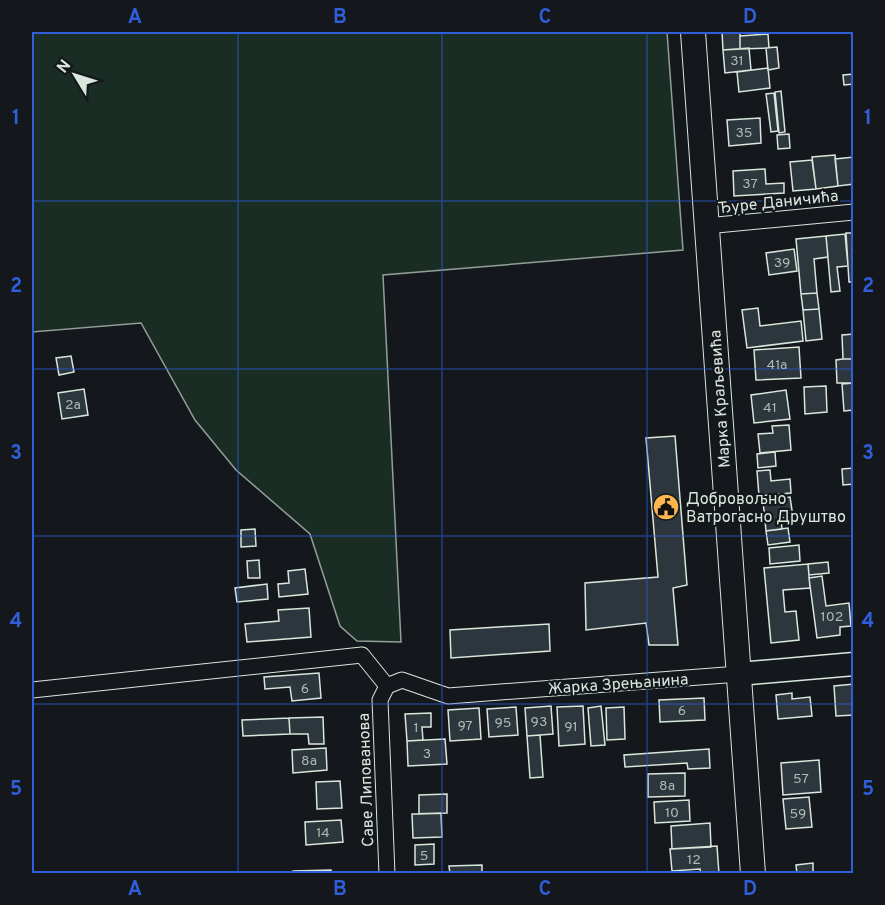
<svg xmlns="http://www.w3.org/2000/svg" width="885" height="905" viewBox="0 0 885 905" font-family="Overpass,sans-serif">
<rect width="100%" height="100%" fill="#14181c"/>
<path fill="#1a2d24" stroke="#939e99" stroke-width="1.5" d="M32,32h635l16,218 -300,25 18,367 -44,-1 -17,-15 -30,-92 -74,-64 -41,-50 -54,-97 -109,9z"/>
<path fill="#2c363c" stroke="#d8e6dc" stroke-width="1.5" d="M722,32h18v17l-17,1z
M768,34l1,14 -29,1v-13z
M777,47l2,21 -11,2 -2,-22z
M749,48l2,22 -26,3 -2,-23z
M768,68l2,20 -31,4 -2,-20z
M854,74v10l-10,1 -1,-10z
M781,91l4,41 -6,1 -4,-41z
M774,93l4,38 -7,1 -5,-38z
M760,118l1,25 -32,3 -2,-26z
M789,134l1,14 -12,1 -1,-14z
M835,155l3,31 -22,3 -4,-32z
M854,157v27l-16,2 -3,-27z
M812,160l4,29 -23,2 -3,-29z
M765,169l1,15 18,-1v10l-50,3 -1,-25z
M846,233h8v49h-5z
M845,234l3,32 -11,1 3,24 -9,1 -5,-56z
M826,236l2,21 -14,2 3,34 -16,1 -5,-55z
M794,249l3,22 -28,4 -3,-22z
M817,293l2,16 -16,1 -2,-16z
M758,308l2,18 41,-5 2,20 -56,7 -5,-38z
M819,309l3,30 -16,2 -3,-31z
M854,334v25h-11l-1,-24z
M799,347l2,31 -45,2 -2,-30z
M71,356l3,16 -15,3 -3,-17z
M843,359h11v24h-17l-1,-23z
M854,383v27l-10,1 -2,-27z
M826,386l1,26 -22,2 -1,-27z
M84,389l4,26 -26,4 -4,-26z
M786,390l4,29 -36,4 -3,-28z
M789,425l2,25 -31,3 -2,-19 15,-1 -1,-7z
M675,436l12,149 -14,3 5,57h-29l-3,-22 -60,7 -1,-47 73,-6 -12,-139z
M775,452l1,14 -18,2 -1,-14z
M854,468v16l-11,1 -1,-16z
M770,470l1,11 19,-2 1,14 -32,3 -2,-25z
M790,497l3,20 -12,1 1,11 -16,2 -3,-30z
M788,528l2,14 -22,3 -2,-14z
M255,529l1,17 -15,1v-17z
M799,545l1,16 -30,3 -1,-16z
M259,560l1,18h-12l-1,-17z
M828,562l1,11 -20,2 -1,-11z
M808,564l2,24 -27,2 2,22 11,-1 3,29 -28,3 -7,-75z
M305,569l3,25 -29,3 -1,-13 11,-1 -1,-12z
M822,576l4,30 23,-3 2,23 -11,1v8l-23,3 -8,-60z
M267,584l1,15 -31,3 -2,-14z
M309,608l2,29 -64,5 -2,-18 34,-3 -1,-11z
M549,624l1,27 -99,7 -1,-28z
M319,673l2,25 -29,3 -2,-14 -25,2 -1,-12z
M854,684v31l-18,1 -2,-30z
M792,693v6l18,-2 2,19 -34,3 -2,-24z
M704,698l1,22 -45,2 -1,-22z
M551,706l2,28 -26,2 -2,-28z
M583,706l2,38 -26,2 -2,-39z
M601,706l4,39 -14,1 -3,-38z
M516,707l2,28 -29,2 -2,-28z
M624,707l1,32 -18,1 -1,-32z
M479,708l2,31 -31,2 -2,-31z
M431,713v14h-9l1,13 -16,1 -2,-27z
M323,717l1,27h-15l-1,-10h-18l-1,-16z
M289,718l1,16 -47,2 -1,-16z
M540,735l3,42 -13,1 -3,-42z
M445,739l2,25 -39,2 -1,-25z
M326,748l1,22 -34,3 -1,-23z
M709,749l1,19 -22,1 -1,-6 -62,4 -1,-12z
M819,760l2,32 -38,3 -2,-32z
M685,773v23l-37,1v-23z
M340,781l2,27 -25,1 -1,-27z
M447,794v19l-28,1v-19z
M809,797l3,30 -26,2 -3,-30z
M689,800l1,21 -35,2 -1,-21z
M441,813l1,24 -29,1 -1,-24z
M341,820l2,22 -37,3 -1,-23z
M710,823l1,24 -39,2 -1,-23z
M434,844v20l-19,1v-20z
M717,846l2,28h-18l-1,-5 -28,2 -2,-22z
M813,863v11h-16l-1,-9z
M482,865v9h-32l-1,-8z
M331,870v4h-38v-3z"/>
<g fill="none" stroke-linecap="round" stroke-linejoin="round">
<defs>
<path id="street" d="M706,226l148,-14
M387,686l15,-6 46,16 291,-22
M387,686l-7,14 7,174
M32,690l330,-35 25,31"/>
<path id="secondary" d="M739,674l115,-10"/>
<path id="primary" d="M693,32l60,842"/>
</defs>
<use href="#street" stroke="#d8e6dc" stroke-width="17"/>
<use href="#secondary" stroke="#d8e6dc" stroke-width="25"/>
<use href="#primary" stroke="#d8e6dc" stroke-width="26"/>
<use href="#street" stroke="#14181c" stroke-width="15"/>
<use href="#secondary" stroke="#14181c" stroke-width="22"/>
<use href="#primary" stroke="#14181c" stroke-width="24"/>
</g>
<path fill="none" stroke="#305dd8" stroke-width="1.5" stroke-opacity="0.55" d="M238,32v842M442,32v842M647,32v842M32,201h822M32,369h822M32,536h822M32,704h822"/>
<defs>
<symbol id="civic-disc" viewBox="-11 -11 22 22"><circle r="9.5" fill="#ffb74d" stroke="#14181c"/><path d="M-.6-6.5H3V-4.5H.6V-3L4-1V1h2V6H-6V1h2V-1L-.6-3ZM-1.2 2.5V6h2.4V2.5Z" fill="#111"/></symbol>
</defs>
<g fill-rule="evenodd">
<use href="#civic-disc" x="651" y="492" width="30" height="30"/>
</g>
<g text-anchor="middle" stroke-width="4.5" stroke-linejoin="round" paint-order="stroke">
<g font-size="14" fill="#adbab4">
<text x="737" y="65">31</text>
<text x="744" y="137">35</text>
<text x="750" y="188">37</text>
<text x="782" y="267">39</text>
<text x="777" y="369">41a</text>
<text x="73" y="409">2a</text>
<text x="770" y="412">41</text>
<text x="832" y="621">102</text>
<text x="305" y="693">6</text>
<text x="682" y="715">6</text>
<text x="539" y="726">93</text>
<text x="503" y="727">95</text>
<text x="465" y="730">97</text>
<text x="571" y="731">91</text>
<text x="416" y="732">1</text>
<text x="427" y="758">3</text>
<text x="309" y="765">8a</text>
<text x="801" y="783">57</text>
<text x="667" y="790">8a</text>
<text x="672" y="817">10</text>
<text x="798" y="818">59</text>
<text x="323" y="837">14</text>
<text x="424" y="860">5</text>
<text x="694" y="864">12</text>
</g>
<g font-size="16" fill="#d8e6dc" stroke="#14181c">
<text transform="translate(778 201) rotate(-6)" y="6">Ђуре Даничића</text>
<text transform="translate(719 399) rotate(-94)" y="6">Марка Краљевића</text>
<text transform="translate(618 683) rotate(-4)" y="6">Жарка Зрењанина</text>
<text transform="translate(365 780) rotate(-92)" y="6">Саве Липованова</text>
</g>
<g font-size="16" fill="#d8e6dc" stroke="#14181c" text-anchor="start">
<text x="686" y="504">Добровољно<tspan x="686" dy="18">Ватрогасно Друштво</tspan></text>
</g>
</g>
<rect width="885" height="905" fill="none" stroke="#14181c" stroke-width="66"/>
<g transform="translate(75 75) rotate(308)" stroke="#14181c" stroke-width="4.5" paint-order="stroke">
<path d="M0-4.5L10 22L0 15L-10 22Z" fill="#d8e6dc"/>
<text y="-9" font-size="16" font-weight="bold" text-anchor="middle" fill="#d8e6dc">N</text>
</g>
<rect x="33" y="33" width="819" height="839" fill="none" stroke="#305dd8" stroke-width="2"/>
<g font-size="20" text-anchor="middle" font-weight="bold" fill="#305dd8">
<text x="135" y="23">A</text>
<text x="340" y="23">B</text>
<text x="545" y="23">C</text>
<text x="750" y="23">D</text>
<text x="16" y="124">1</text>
<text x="868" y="124">1</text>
<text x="16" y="292">2</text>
<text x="868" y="292">2</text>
<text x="16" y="459">3</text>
<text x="868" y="459">3</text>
<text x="16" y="627">4</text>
<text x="868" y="627">4</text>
<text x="16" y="795">5</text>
<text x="868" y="795">5</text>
<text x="135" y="895">A</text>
<text x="340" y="895">B</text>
<text x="545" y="895">C</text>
<text x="750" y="895">D</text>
</g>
</svg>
